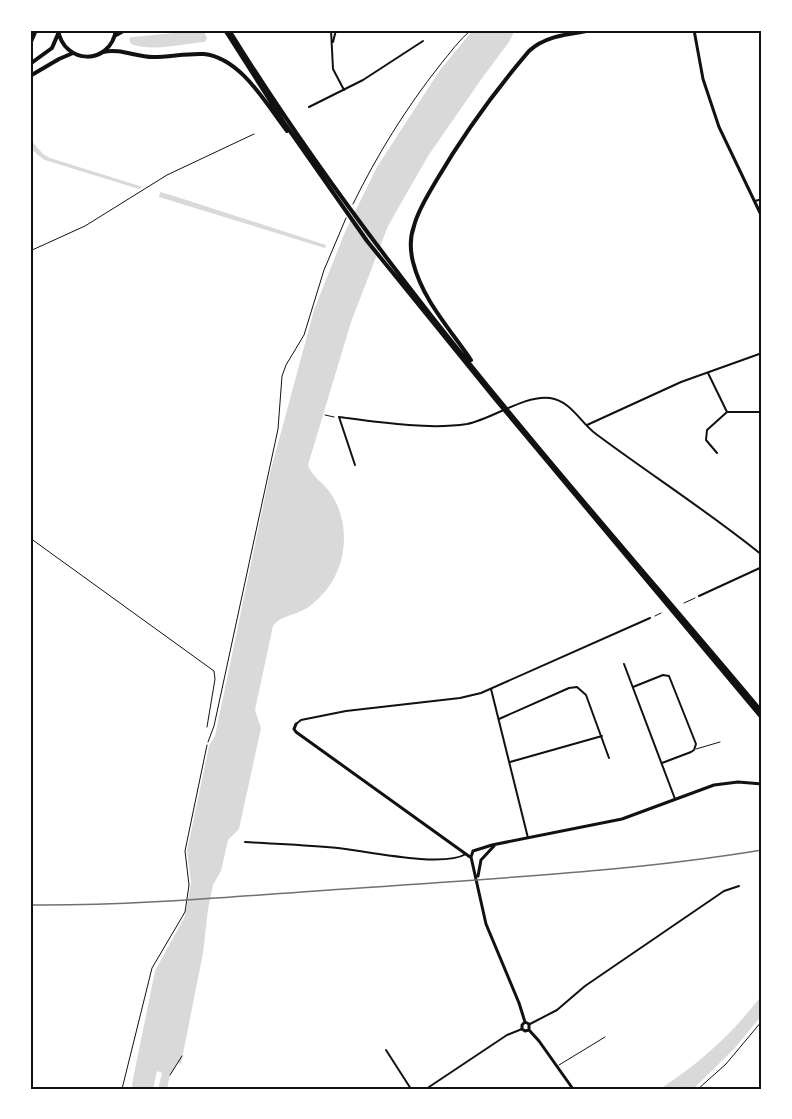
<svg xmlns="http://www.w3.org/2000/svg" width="792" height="1119" viewBox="0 0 792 1119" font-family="'Varela Round',sans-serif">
<rect width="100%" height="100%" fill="#fff"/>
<path fill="#d9d9d9" d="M203,30l4,8 -2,4c-25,2 -50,10 -74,2l-2,-6 4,-1z
M473,30h42l-6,12 -29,39 -52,75 -40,70 -37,96 -43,143c3,11 17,19 23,29 21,31 16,77 -11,103 -6,6 -12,11 -19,14 -10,5 -22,6 -28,15l-18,84 6,18 -22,101 -11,11 -7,31 -8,14 -5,24 -5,44 -22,111 -4,-1 -7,12 -3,14h-9l4,-16 -5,-2 -4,18h-20l-1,-5 23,-113 30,-55 6,-33 -4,-32 22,-105 6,-10 55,-263 44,-163 31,-78 32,-65 63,-97z
M30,139l13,15 7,4 93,29 -4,2 -94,-29c-9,-6 -15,-10 -15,-21z
M160,192l14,4 152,49 -1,3 -166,-51z
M762,995v20l-28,34 -41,40h-33c40,-26 73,-56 102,-94z"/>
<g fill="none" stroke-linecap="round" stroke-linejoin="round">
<path stroke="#111" stroke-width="1" d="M353,204c24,-49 53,-96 87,-139 10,-12 19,-25 31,-35
M325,415l9,2
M684,603l11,-5
M655,616l6,-3
M208,742l6,-16 64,-297 4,-53 4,-11 18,-30 20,-65 22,-52
M170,1075l12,-19
M698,1089l28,-25 36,-43"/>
<path stroke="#111" stroke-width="1" d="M30,251l55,-25 82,-51 87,-41
M30,538l184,133 1,8 -8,48
M696,749l24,-7
M559,1065l46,-28
M122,1089l30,-121 33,-56 4,-27 -4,-34 22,-106"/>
<path stroke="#111" stroke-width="2" d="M331,30l2,39 11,21
M333,42l3,-12
M309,107l54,-27 60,-39
M755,201l7,-2
M708,373l19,39
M587,425l94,-43 81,-29
M717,453l-11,-13 1,-10 20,-18h35
M355,465l-16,-48c38,5 90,13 128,7 26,-5 56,-29 83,-26 21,3 30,24 46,36 55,41 113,78 166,121
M699,596l63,-29
M624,664l51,135
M633,687l30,-12 6,1 27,68 -2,6 -3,2 -29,11
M491,689l37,149
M499,719l70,-31 8,-1 9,8 23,63
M296,724l5,-4 45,-9 114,-13 21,-5 169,-75
M510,762l92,-26
M245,842c31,2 62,3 93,6 28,3 104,20 128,6
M530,1024l27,-14 28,-24 139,-95 15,-5
M386,1050l25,39
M426,1089l81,-54 15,-6"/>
<path stroke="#111" stroke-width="3" d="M694,30l9,49 16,48 43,90
M296,724l-2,5 2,3 174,125
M478,876l3,-16 13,-14
M525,1022l-6,-19 -33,-79 -15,-67 2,-6 19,-6 130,-26 92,-34 24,-3 24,2
M525,1022l-3,3v4l3,2 4,-1
M525,1022l4,2v6
M529,1030l10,11 34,48"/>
<path stroke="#111" stroke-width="4" d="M58,30c6,35 52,36 58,0
M116,35l9,-5
M30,44l6,-14
M30,64l22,-16 6,-14
M30,76l29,-17 14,-6"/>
<path stroke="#111" stroke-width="4" d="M225,30l60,94 82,117 129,159 266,318
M229,30c152,246 348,461 533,682
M103,52c17,-4 33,5 50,5 17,0 34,-4 51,-3 37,4 62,50 83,77
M471,360c-21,-31 -49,-61 -58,-98 -3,-12 -3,-25 1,-36 4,-16 14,-31 22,-45 27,-46 59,-90 93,-130 17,-16 42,-17 64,-21"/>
<path stroke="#707070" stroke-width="1.5" d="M30,905c110,1 221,-10 330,-17 135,-10 269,-16 402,-38"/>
</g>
<rect width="792" height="1119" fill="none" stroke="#ffffff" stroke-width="63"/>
<rect x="32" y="32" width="728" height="1056" fill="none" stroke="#111" stroke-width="2"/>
</svg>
